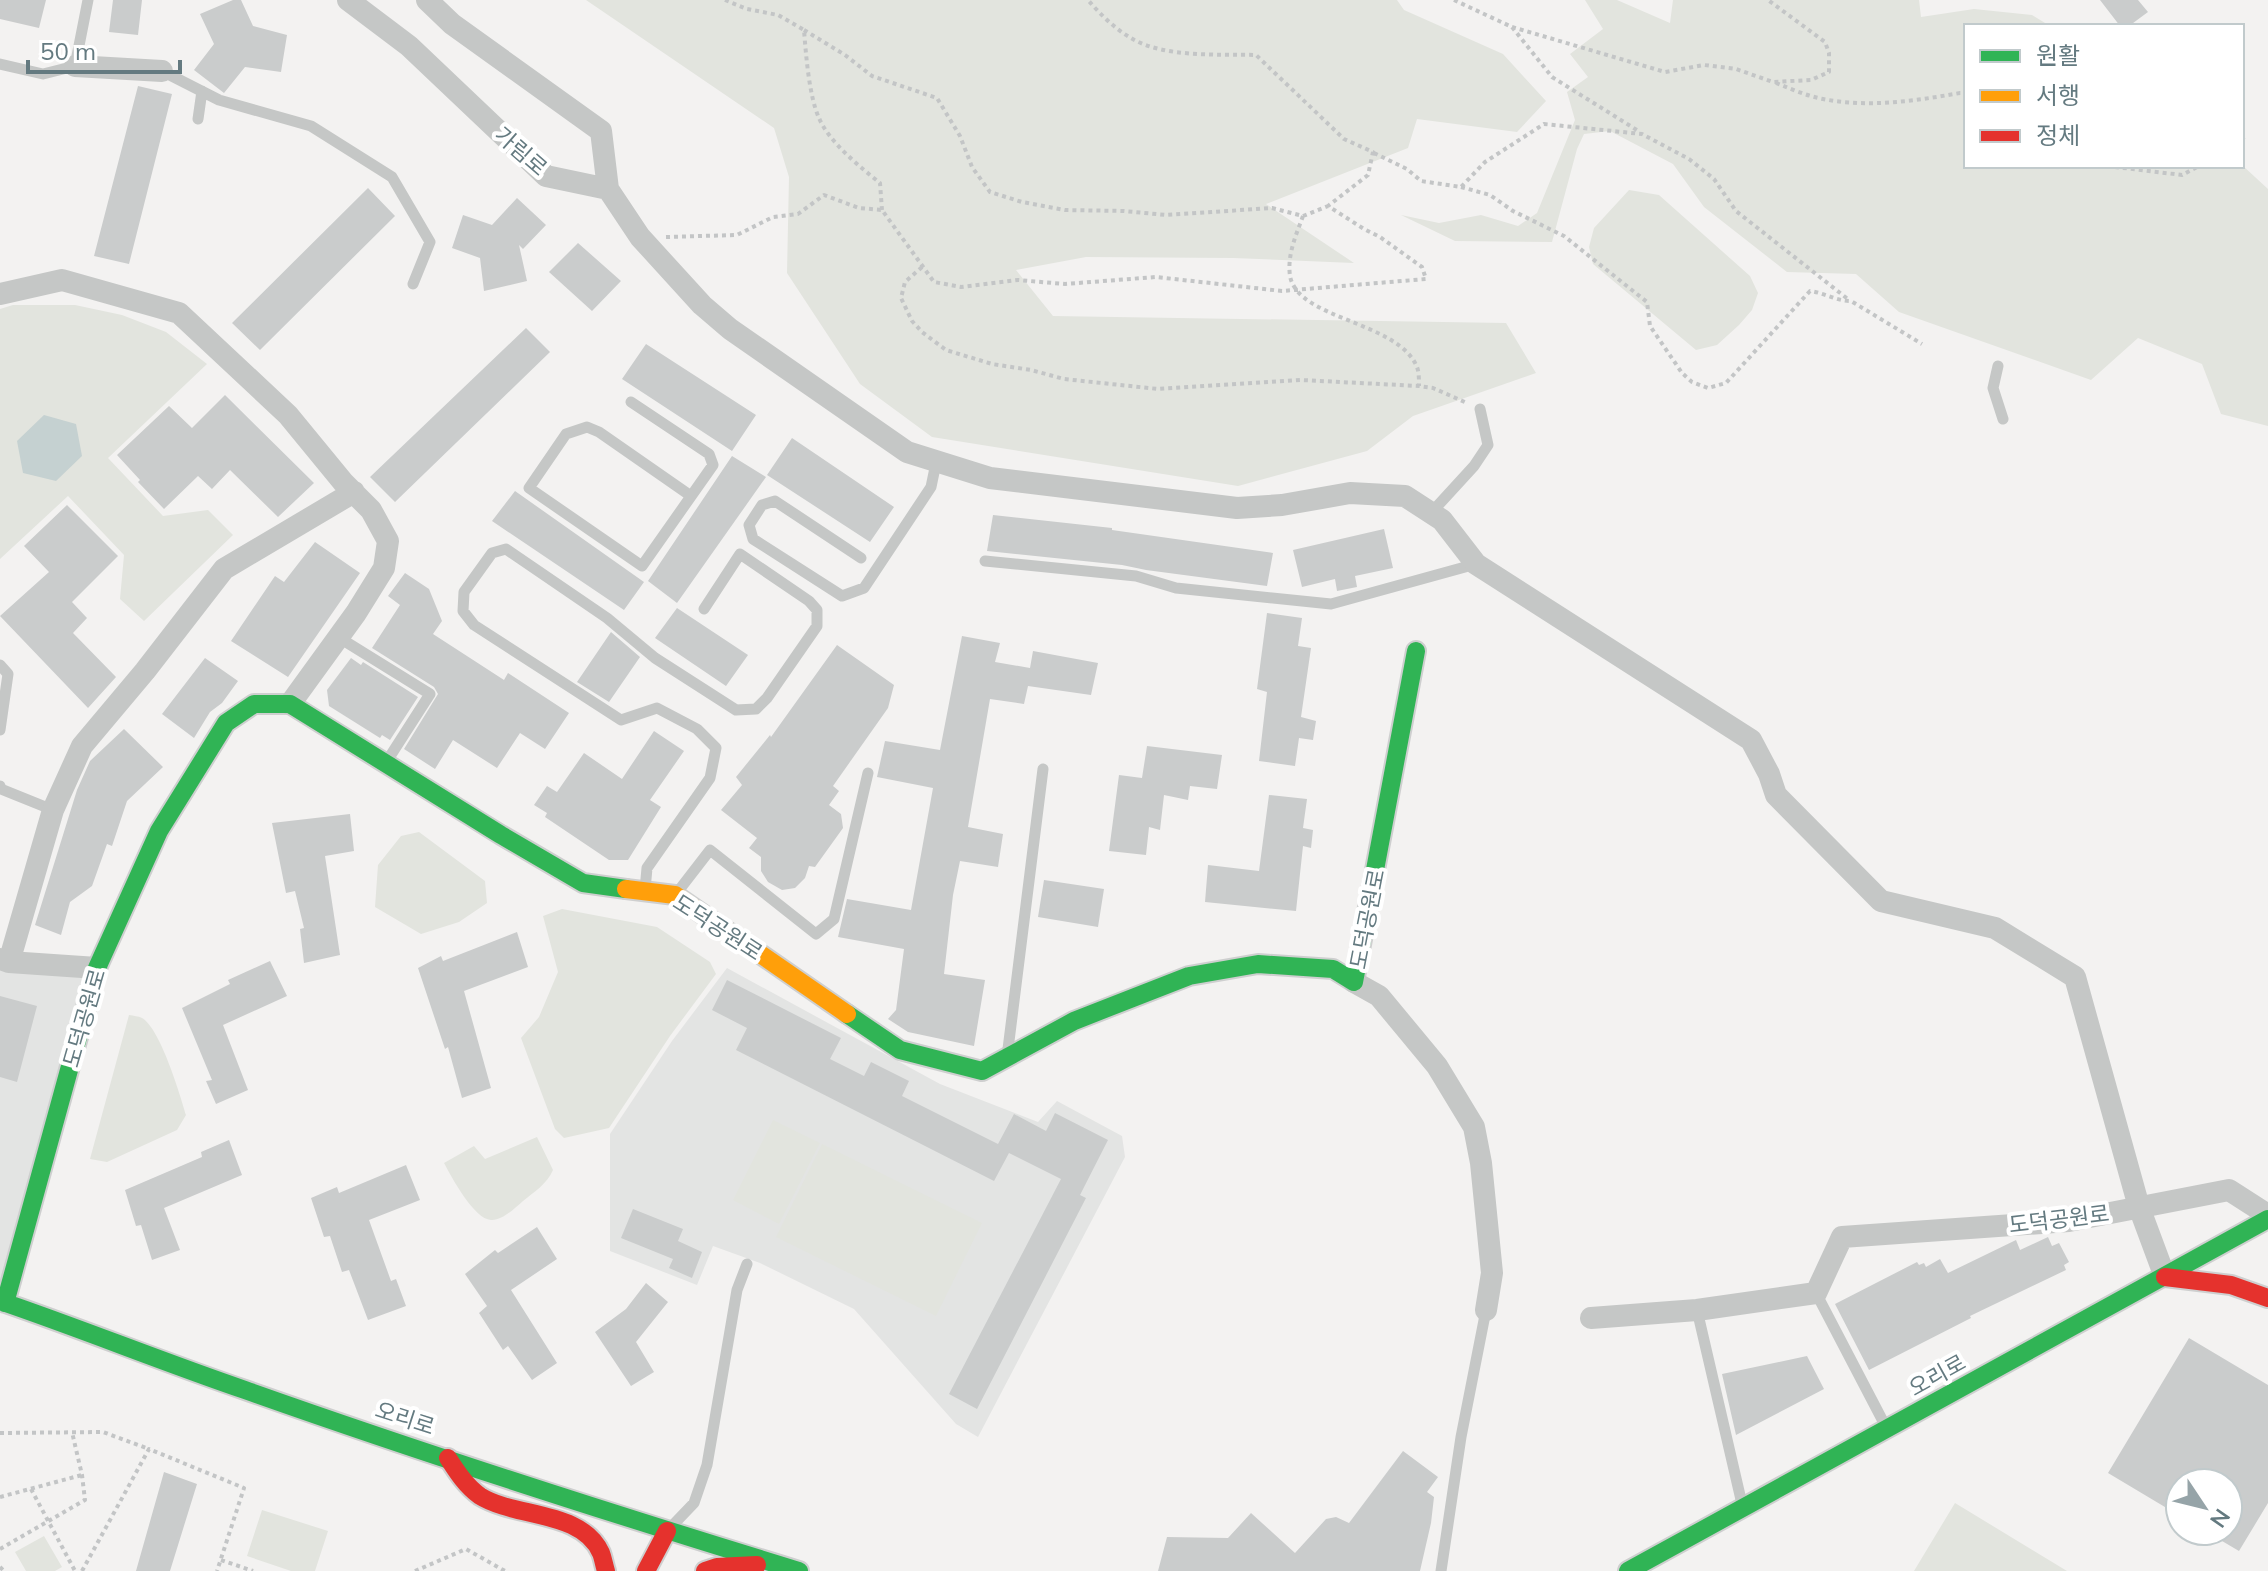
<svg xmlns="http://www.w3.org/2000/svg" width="2268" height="1571" viewBox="0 0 2268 1571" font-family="Mulish,'Noto Sans KR',sans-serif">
<rect width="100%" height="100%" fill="#f3f2f1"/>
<path fill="#e3e4e3" d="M0,959l97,9 -97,333z
M727,968l213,116 98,38 19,-21 65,35 3,21 -147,280 -22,-13 -102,-115 -94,-46 -47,-17 -16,39 -87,-34v-117l62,-93z"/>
<path fill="#e2e4de" d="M586,0h811l7,10 99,44 43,47 -29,31 -100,-13 -9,29 -142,56 88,59 -121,-5 -147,-1 -70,13 37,46 453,7 30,50 -123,43 -46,35 -129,35 -306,-49 -72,-53 -73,-111 2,-96 -15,-49z
M1585,0h32l53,23 3,-23h246l2,17 53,-8 58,6 18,11h-84v140l276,-1 26,24v237l-47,-12 -19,-50 -64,-26 -47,42 -192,-68 -43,-38 -69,-2 -83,-65 -31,-43 -63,-33 -26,3 -7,15 -25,93 -97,-1 -54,-26 38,8 42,-8 37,11 19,-13 38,-93 -8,-28 21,-15 -18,-23 33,-25z
M1629,190l30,5 91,81 8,17 -6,17 -13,15 -22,20 -21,5 -103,-86 -4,-17 5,-19z
M13,305h62l47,10 44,17 41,32 -99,94 55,58 45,-6 25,25 -89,86 -24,-22 4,-44 -56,-59 -68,63v-250z
M419,832l66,49 2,22 -28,19 -38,12 -46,-27 3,-42 23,-29z
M562,909l95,18 53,35 6,12 -46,62 -61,92 -45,10 -9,-9 -34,-91 18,-21 19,-45 -15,-56z
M129,1015c5,1 9,1 13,3 18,10 38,76 44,97l-9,15 -70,32 -17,-3z
M773,1120l47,23 -41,81 -46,-24z
M537,1137l16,33c-6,14 -19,22 -30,31 -8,7 -21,20 -32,19 -17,-1 -39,-42 -47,-57l30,-17 11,13z
M822,1144l160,79 -46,93 -160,-79z
M1955,1503l112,68h-153z
M262,1510l66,21 -13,40h-24l-44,-15z
M44,1536l18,31 -7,4h-29l-11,-19z"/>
<path fill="#c5d1d1" d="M44,415l32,9 6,32 -26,25 -33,-8 -6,-32z"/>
<path fill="#cacccc" d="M0,0h46l-7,28 -39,-9z
M113,0h29l-4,35 -29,-3z
M233,0h8l12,26 34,9 -6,37 -36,-5 -21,26 -30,-23 20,-26 -14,-30z
M2100,0h38l10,12 -19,14h-9z
M138,86l34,8 -43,170 -35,-8z
M368,188l27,28 -135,134 -28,-27z
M517,198l29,27 -23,24 -4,-4 8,36 -43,10 -4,-33 -28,-10 11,-33 29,10z
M578,243l43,38 -29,30 -43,-39z
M526,328l24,24 -155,150 -25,-25z
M646,344l110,71 -24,36 -110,-72z
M225,395l89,88 -36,34 -48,-47 -18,19 -14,-13 -34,33 -26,-27 2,-2 -23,-25 52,-49 23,22z
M792,438l102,69 -24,35 -103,-67z
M732,456l34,21 -89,126 -29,-22z
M515,491l129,91 -20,28 -132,-89z
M67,505l51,51 -46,46 15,16 -14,15 43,44 -28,31 -88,-92 49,-44 -25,-26z
M993,515l119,13v2l161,23 -6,33 -121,-16 -24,-5 -135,-14z
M1384,529l9,39 -38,8 2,11 -20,4 -2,-12 -33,8 -9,-37z
M315,542l45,31 -72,104 -57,-36 44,-65 9,6z
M405,573l24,16 13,32 -9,13 71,46 4,-7 61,40 -24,36 -25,-16 -23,35 -44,-28 -18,29 -31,-20 34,-55 -4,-7 -62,-39 28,-43 -12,-9z
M677,608l71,47 -22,31 -71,-48z
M1267,613l35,5 -4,28 13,2 -10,69 15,4 -3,19 -14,-2 -4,28 -36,-5 8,-69 -10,-3z
M611,632l29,25 -31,45 -32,-20z
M962,636l38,7 -5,19 35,6 3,-17 65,12 -7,32 -63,-9 -4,18 -34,-5 -22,128 35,7 -5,33 -38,-6 -7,34 -9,79 41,6 -11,66 -66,-14 -20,-13 8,-9 8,-61 -66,-12 9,-38 64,11 22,-122 -56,-11 8,-36 55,9z
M837,645l57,40 -6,23 -55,78 6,5 -10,14 12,9 2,14 -28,39 -6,-1 -4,12 -10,10 -13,2 -14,-8 -7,-11v-14l-12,-9 8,-10 -36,-28 21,-25 -6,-8 34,-42 1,2z
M205,658l33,23 -16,22 -12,9 -16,26 -32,-24z
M351,658l10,7 2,-3 55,35 -28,43 -8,-5 -2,3 -51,-32 -2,-16z
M124,729l39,38 -36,34 -15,45 -5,-2 -15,42 -22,16 -9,33 -26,-10 42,-135 13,-29z
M654,731l30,20 -34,49 11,7 -33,53h-19l-64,-43 2,-4 -13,-8 13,-19 10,6 27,-39 38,26z
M1147,746l75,9 -5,34 -27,-3 -2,14 -24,-5 -4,35 -11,-3 -3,28 -37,-4 10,-76 23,3z
M1269,795l38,4 -4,29 10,2 -2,18 -8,-2 -7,65 -91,-9 3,-37 51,6z
M350,814l4,37 -29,5 15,99 -36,8 -4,-34 4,-1 -9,-37 -9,2 -14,-70z
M1044,880l60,9 -6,38 -60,-10z
M517,932l11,35 -64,24 27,97 -29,10 -14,-51 -3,2 -27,-81 23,-12 2,5z
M270,961l17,35 -64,29 25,65 -32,14 -10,-23 6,-1 -30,-72 48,-24 -2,-4z
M727,980l114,58 -11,21 34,17 7,-14 38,19 -7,15 96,48 16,-30 32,17 9,-18 53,27 -28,55 6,3 -109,211 -28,-15 112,-215 -52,-26 -15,28 -258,-131 11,-22 -35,-18z
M0,996l37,10 -20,76 -17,-5z
M229,1140l13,35 -78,33 16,42 -28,10 -11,-35 -5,1 -11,-36 77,-33 -1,-5z
M406,1165l14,35 -51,20 22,61 5,-2 10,27 -38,14 -19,-50 -7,2 -12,-36 -6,1 -13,-39 26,-11 2,6z
M633,1209l50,20 -5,12 24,11 -10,26 -23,-10 4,-9 -52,-21z
M537,1227l20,32 -46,31 46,73 -25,17 -24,-34 -5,4 -24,-37 8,-7 -22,-32 30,-24 3,3z
M2048,1237l4,9 7,-3 10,19 -5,3 2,5 -96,46 1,2 -102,52 -34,-66 82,-42 2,3 5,-2 2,4 14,-8 8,14 68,-33 4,10z
M646,1283l22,19 -32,40 18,30 -23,14 -36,-54 31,-23z
M2189,1338l79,47v118l-29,48 -34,-20h23v-48h-48v33l-72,-43z
M1807,1356l17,33 -88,46 -14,-61z
M1403,1451l35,26 -11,15 7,5 -3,26 -11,48h-262l9,-34 61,1 23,-25 44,40 31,-34 10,-2 13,6z
M164,1472l33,12 -27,87h-34z"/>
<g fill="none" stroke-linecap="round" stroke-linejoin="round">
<defs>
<path id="fast" d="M847,1014l53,36 82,21 92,-50 115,-45 69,-12 75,5 21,13 62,-331
M0,1301c82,28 163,61 245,89 183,65 368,124 554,181
M5,1303l92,-335 62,-137 67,-108 28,-19h36l211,131 82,48 43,6
M1628,1571l640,-352"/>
<path id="slow" d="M626,889l49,6 172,119"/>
<path id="jam" d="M2165,1277l66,8 37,13
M448,1458c9,14 18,28 32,38 35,22 102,14 121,57 2,5 3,12 5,18
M646,1571l21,-40
M705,1571l12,-4 40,-2"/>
</defs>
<use href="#fast" stroke="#cecfcf" stroke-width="22"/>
<use href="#slow" stroke="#cecfcf" stroke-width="22"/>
<use href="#jam" stroke="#cecfcf" stroke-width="22"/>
<path stroke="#c3c5c6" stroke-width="4" stroke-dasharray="4 4" stroke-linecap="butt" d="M725,0l22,9 31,6 26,15c2,25 5,66 15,88 10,24 41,49 61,65l2,27
M1454,0l58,27 40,50 88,55
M1512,27l153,45 39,-7 32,4 37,13 38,-2 18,-8v-19l-4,-11 -57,-42
M804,30l41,25 27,21 65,22 23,38 12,31 18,25 32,10 43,8 59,1 42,4 106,-7 31,8 25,-10
M1776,83c15,6 31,13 47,16 46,9 91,2 137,-6h6
M2242,139l2,-2
M1374,153l33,16 14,12 40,6 24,-25 59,-38 98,10 47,25 25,20 22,32 113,89
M2107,166l75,9 17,-9
M1461,187l29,8 23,16 51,25 83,66 3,24 32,47 10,9 16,6 18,-5 84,-92c15,2 26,10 41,10l71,43
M1303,216c-7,19 -16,39 -13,60 8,44 108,45 127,91 2,5 2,13 2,19
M666,237l71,-2 36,-18 25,-3 26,-19 35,13 23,2 52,72 27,5 57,-7 47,4 91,-7 126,14 144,-12 -4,-12 -42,-30 -16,-8 -36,-23 40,-31 5,-23 -29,-13 -88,-84c-38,-1 -92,3 -125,-17 -16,-9 -31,-24 -43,-38
M922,267l-17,15 -4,16 11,23 10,11 24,18 46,14 39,6 33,9 94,10 143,-9 118,6 14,2 34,15
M0,1433l103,-1 46,17
M31,1489l44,82
M0,1497l82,-22
M0,1549l85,-49 -3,-25 -10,-43
M221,1560l32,11
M0,1567l4,4
M82,1571l67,-122 95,39 -27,83
M415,1571l51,-22 39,22"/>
<path stroke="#c5c7c6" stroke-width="11" d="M0,64l43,10 32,-8 13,-66
M162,71l57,29 92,26 81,51 38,65 -17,42
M198,119l4,-28
M1998,366l-5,22 10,31
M631,402l78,52 4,11 -71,101 -113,-78 37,-54 21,-7 12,5 92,64
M1431,513l43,-47 14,-21 -8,-36
M861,558l-86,-57 -13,4 -13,20 4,14 89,57 22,-8 67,-101 5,-24
M985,561l151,15 40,12 155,16 145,-40
M338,637l92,57 -43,67
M0,665l8,9 -8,56
M0,786l1,3 52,21
M645,890l2,-22 63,-90 6,-30 -19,-19 -40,-21 -36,12 -147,-95 -11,-14 1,-19 28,-39 14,-4 101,69 48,40 81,52 20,-1 11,-11 50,-72v-16l-8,-9 -69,-47 -36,55
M676,894l34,-44 106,84 18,-15 34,-146
M1008,1049l35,-280
M1816,1293l70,134
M1697,1310l45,194
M671,1527l23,-24 13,-38 30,-175 10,-26
M1441,1571l20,-134 25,-127"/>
<path stroke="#c5c7c6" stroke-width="22" d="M348,0l61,46 137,130 62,13 -7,-58 -149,-107 -25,-24
M75,66l87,5
M608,189l32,48 62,68 28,24 177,123 83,26 247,30 45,-3 68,-12 55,3 37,24 34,44 275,176 18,34 7,21 105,106 114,27 80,49 64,230 26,70
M0,294l62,-14 117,33 109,102 55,67 28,28 17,31 -4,27 -28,45 -66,91
M0,959l9,3 88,6
M9,962l44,-152 29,-64 63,-75 79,-102 130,-77
M1354,982l25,14 58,70 37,61 7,36 11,110 -6,37
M1591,1318l106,-8 119,-17 26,-56 227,-16 160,-31 39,25"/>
<use href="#fast" stroke="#30b455" stroke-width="18"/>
<use href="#slow" stroke="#ff9f0a" stroke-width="18"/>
<use href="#jam" stroke="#e5322d" stroke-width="18"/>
</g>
<g text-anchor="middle" stroke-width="8" stroke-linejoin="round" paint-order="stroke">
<g font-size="22" fill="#647a80" stroke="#fff">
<text transform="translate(521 151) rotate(41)" y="8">가림로</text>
<text transform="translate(1367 919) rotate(-79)" y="8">도덕공원로</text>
<text transform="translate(718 927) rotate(33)" y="8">도덕공원로</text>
<text transform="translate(84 1018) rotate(-74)" y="8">도덕공원로</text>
<text transform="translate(2059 1219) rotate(-7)" y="8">도덕공원로</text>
<text transform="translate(1937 1375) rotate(-29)" y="8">오리로</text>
<text transform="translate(405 1418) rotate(18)" y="8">오리로</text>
</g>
</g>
<rect x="1964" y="24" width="280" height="144" fill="#ffffff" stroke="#c1cacc" stroke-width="2"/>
<rect x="1980" y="50" width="40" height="12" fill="#30b455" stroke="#c1cacc" stroke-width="2"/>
<text x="2036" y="64" font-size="24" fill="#647a80">원활</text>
<rect x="1980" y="90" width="40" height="12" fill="#ff9f0a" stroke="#c1cacc" stroke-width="2"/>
<text x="2036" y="104" font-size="24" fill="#647a80">서행</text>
<rect x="1980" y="130" width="40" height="12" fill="#e5322d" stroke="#c1cacc" stroke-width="2"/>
<text x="2036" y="144" font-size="24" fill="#647a80">정체</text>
<g transform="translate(2204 1507) rotate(125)"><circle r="38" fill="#ffffff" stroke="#c1cacc" stroke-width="2"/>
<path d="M0-6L14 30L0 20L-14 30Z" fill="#96a4a8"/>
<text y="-12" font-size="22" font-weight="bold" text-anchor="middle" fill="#647a80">N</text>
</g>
<path d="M28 60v12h152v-12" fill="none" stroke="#647a80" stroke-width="4"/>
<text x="40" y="60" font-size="24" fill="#647a80" stroke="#ffffff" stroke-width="6" paint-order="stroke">50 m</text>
</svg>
